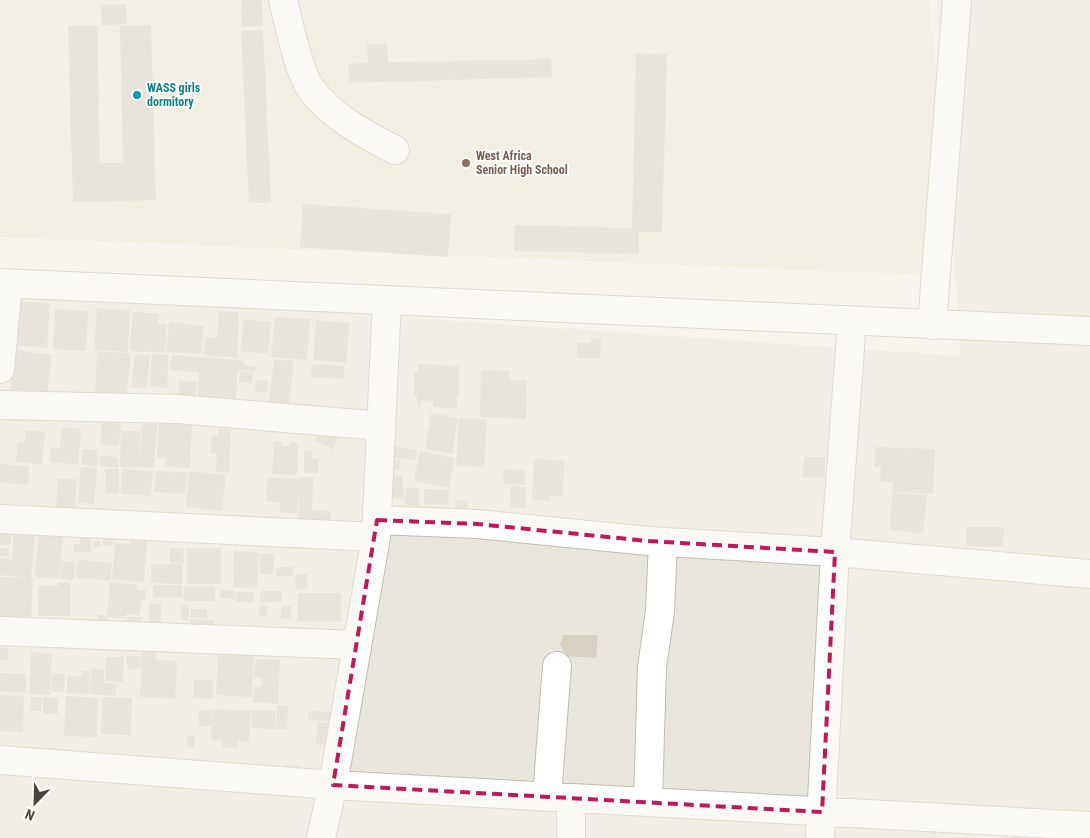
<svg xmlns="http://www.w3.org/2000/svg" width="1090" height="838" viewBox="0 0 1090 838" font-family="'Roboto Condensed',sans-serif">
<rect width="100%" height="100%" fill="#f5f4ed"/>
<path fill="#e9e6db" d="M937,0h153v838h-1090v-549l961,67z"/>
<path fill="#eee9d7" d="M0,0h929l8,88 -12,187 -925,-38z"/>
<path fill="#d7d1c2" d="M241,0h21l1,26 -21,1z
M126,4l1,20 -25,1 -1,-20z
M151,25l5,175 -83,2 -5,-176h29l3,137h23l-3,-137z
M263,30l8,173h-22l-8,-172z
M367,44h20l1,18 163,-3 1,18 -203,6 -1,-19 20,-1z
M636,53l31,1 -5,178h-23v22l-125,-3 1,-26 117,3z
M303,204l148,10 -3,43 -148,-10z
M18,301l32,2 -3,45 -32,-3z
M97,308l33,2 -2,42 -34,-2z
M55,309l33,2 -2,40 -33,-2z
M219,311l20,1 -2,46 -33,-3 1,-18 12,1z
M133,312l26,2 -1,10h9l-2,29 -35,-2z
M275,317l35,2 -3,41 -36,-3z
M244,319l27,3 -3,32 -28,-3z
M316,320l34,3 -4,40 -33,-3z
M169,322l35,4 -3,28 -35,-2z
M591,339h10l-1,19h-23v-15h14z
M17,350l35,5 -5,39 -37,-5z
M97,351l34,2 -5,47h-31z
M135,354l15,1 -3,33h-16z
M152,354l17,1 -2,33 -17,-1z
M172,355l66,5 -2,39 -38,-2 1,-25 -29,-1z
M274,359l20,2 -5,44 -20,-2z
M239,360l5,1v4l12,2 -1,5 -18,-2z
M312,364l32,2v13l-33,-2z
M418,364l41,2v30h-2v12l-24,-1v-6l-12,-1v7h-4v-11h-3v-24l4,1z
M481,370l29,1 -1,9h18l-1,39 -46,-2z
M240,372l13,1 -1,10 -13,-1z
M180,380l17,2 -2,20 -17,-2z
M256,380l12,1 -1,12 -12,-1z
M431,413l27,5 -6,36 -27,-5z
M459,418l28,2 -3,47 -28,-1z
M102,422l19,2 -2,22 -19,-1z
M159,423l33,2 -2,43 -25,-1 1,-9h-9z
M142,424h15l-3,44 -34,-1 1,-36h19v28z
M62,427l19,2 -3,36 -28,-3 1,-14 9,1z
M218,428l13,2 -2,43 -13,-1 1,-19h-6l1,-18h6z
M321,428l17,8 -5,13 -18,-8z
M26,430l19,2 -3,32 -26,-2 2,-20h7z
M274,441l8,1 -1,4h8l1,-4 8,1 -1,32 -25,-1z
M384,444l33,6 -2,11 -33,-5z
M875,447l60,2 -2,45 -40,-2v-10h-13l1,-17 -6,3z
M82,449l16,1 -1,16 -16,-2z
M304,451h8v8h6v14h-14z
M420,451l35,7 -6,30 -35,-7z
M100,456l18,1v11l-19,-2z
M804,457h21v20h-22z
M385,459l15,1 -1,10h-15z
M534,459l30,1 -1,37 -13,-1v5l-18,-1z
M0,464l29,2 -1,19 -28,-2z
M81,467l16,1 -3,36 -16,-2z
M105,469h14v24h-13z
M122,469l31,2 -2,25 -30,-2z
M504,469l21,1v15l-22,-1z
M156,471l31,2 -2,21 -31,-2z
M189,471l37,4 -4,36 -36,-4z
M386,475l16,1 2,23 -20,-1z
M268,477l32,2v-2h13l-1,33 19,1 -1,15 -32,-1 2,-40 -3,29 -17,-2v-9l-14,-2z
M58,478l19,2 -2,28 -19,-1z
M511,486l15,1 -1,21h-15z
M406,488l13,1v17l-14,-1z
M424,489l25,1 -1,15 -24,-1z
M892,493l35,2 -4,39 -33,-4z
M456,500l12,1v10h-13z
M967,527h37l-1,20 -37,-1z
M39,531l24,2 -4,46 -24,-2z
M0,533h11v12h-11z
M14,533l21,1 -4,44 -31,-3v-17l12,1z
M80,538h11v14h-17v-8h6z
M103,539h10v7h-10z
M131,540l16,2 -3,40 -32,-3 3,-36 15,1z
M94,541h6v6h-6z
M0,548h9v8h-9z
M170,548h13l1,15h-14z
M187,548h34v36h-34z
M234,551l25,2 -2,35 -24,-1z
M260,554h14v20h-14z
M78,560l34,3 -2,18 -34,-3z
M61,561l14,1 -1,18 -14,-1z
M151,564h31v20l-31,-1z
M276,567h17v9h-17z
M295,574h12l1,15h-12z
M0,577l33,1 -2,41 -31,4z
M58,582h12v34h-32v-30h20z
M110,582l27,3v5h9l-1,11h-4l-1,14 -14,-1v5l-19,-2z
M153,585h29v12h-28z
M184,587h31v14h-31z
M221,590h14v9l-15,-1z
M260,591h22v11h-22z
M236,592h17l1,10h-18z
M298,593h43v28h-43z
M149,603l12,1v18h-12z
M181,605h8v13l-2,2h-6z
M259,605l8,1v10h-8z
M281,606h10v13h-10z
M191,609h16v9h-16z
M98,615h9v13h-9z
M127,617h15v17h-15z
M190,619l24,1 -1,15 -24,-1z
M563,635h35l-2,23 -30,-2 -6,-12z
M0,648h8v13l-8,-1z
M142,650l14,1v9l21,1 -2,38 -35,-2z
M218,651l36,2 -2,44 -36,-2z
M31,652l21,2 -2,41 -21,-1z
M127,656l14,1 -1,12h-13z
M106,657h18l-1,25 -18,-1z
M255,659l25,1 -2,44 -25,-2 1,-16 7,1 1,-9h-8z
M91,668l13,1v14l13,1 -1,12 -26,-2z
M83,671h7l-1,23 -22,-1v-17l15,1z
M0,673l26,1v19l-26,-2z
M52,673l13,1 -1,18h-13z
M194,680l19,1v18l-20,-1z
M0,695l24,1 -1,36 -23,-1z
M66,696l32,2 -1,39 -33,-1z
M31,697h11l-1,14h-11z
M43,697l15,1v16h-15z
M102,697l30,1 -1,37 -30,-1z
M277,705l11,1 -1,23h-11z
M212,709l39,2 -2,31 -11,-1 -1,7 -15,-1 1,-6 -12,-1z
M199,710h12v16h-13z
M252,710l23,1v18l-24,-1z
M308,711l23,1v9l-23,-1z
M317,722l14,1v22l-15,-1z
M187,735l8,1 -1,12 -7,-1z
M285,765l17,1v7l-17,-1z"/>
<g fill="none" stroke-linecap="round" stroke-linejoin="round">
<defs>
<path id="minor" d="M283,0c5,21 16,73 28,89 21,28 53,45 84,61
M0,283l1090,48
M932,325l25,-325
M0,369l8,-85
M0,405l178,4 203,17
M0,519l376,18
M377,520l100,4 171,17 187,11 255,22
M0,631l357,14
M0,760l333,25 757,41
M547,796l10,-130
M648,802l4,-135 8,-56 3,-69
M321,838l12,-53 43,-248 11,-237
M571,838v-40
M820,838l15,-286 17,-231"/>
</defs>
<use href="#minor" stroke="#c1bcaf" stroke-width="30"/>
<use href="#minor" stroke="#fff" stroke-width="28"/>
</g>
<path d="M0 0H1090V838H0ZM377,520l100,4 171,17 187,11 -13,260 -489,-27z" fill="#f5f4ed" fill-opacity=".55" fill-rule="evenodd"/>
<path fill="none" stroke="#c2185b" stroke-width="4" stroke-dasharray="10 6" stroke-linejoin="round" d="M377,520l100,4 171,17 187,11 -13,260 -489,-27z"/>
<circle fill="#0f9aa8" stroke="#fff" stroke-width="2" cx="137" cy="95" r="5"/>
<circle fill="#8d6e63" stroke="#fff" stroke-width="2" cx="466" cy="163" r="5"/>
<g text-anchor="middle" stroke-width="4" stroke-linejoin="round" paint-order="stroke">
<g font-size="12" font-weight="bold" fill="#0d838f" stroke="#fff" text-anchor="start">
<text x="147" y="92">WASS girls<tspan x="147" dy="14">dormitory</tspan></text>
</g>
<g font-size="12" font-weight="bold" fill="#785e54" stroke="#fff" text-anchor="start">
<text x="476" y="160">West Africa<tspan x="476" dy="14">Senior High School</tspan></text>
</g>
</g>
<g transform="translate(35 803) rotate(203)" stroke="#ffffff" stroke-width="4" paint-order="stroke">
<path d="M0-4L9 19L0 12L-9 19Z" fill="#4a453a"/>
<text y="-8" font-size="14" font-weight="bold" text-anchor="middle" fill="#4a453a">N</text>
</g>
</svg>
